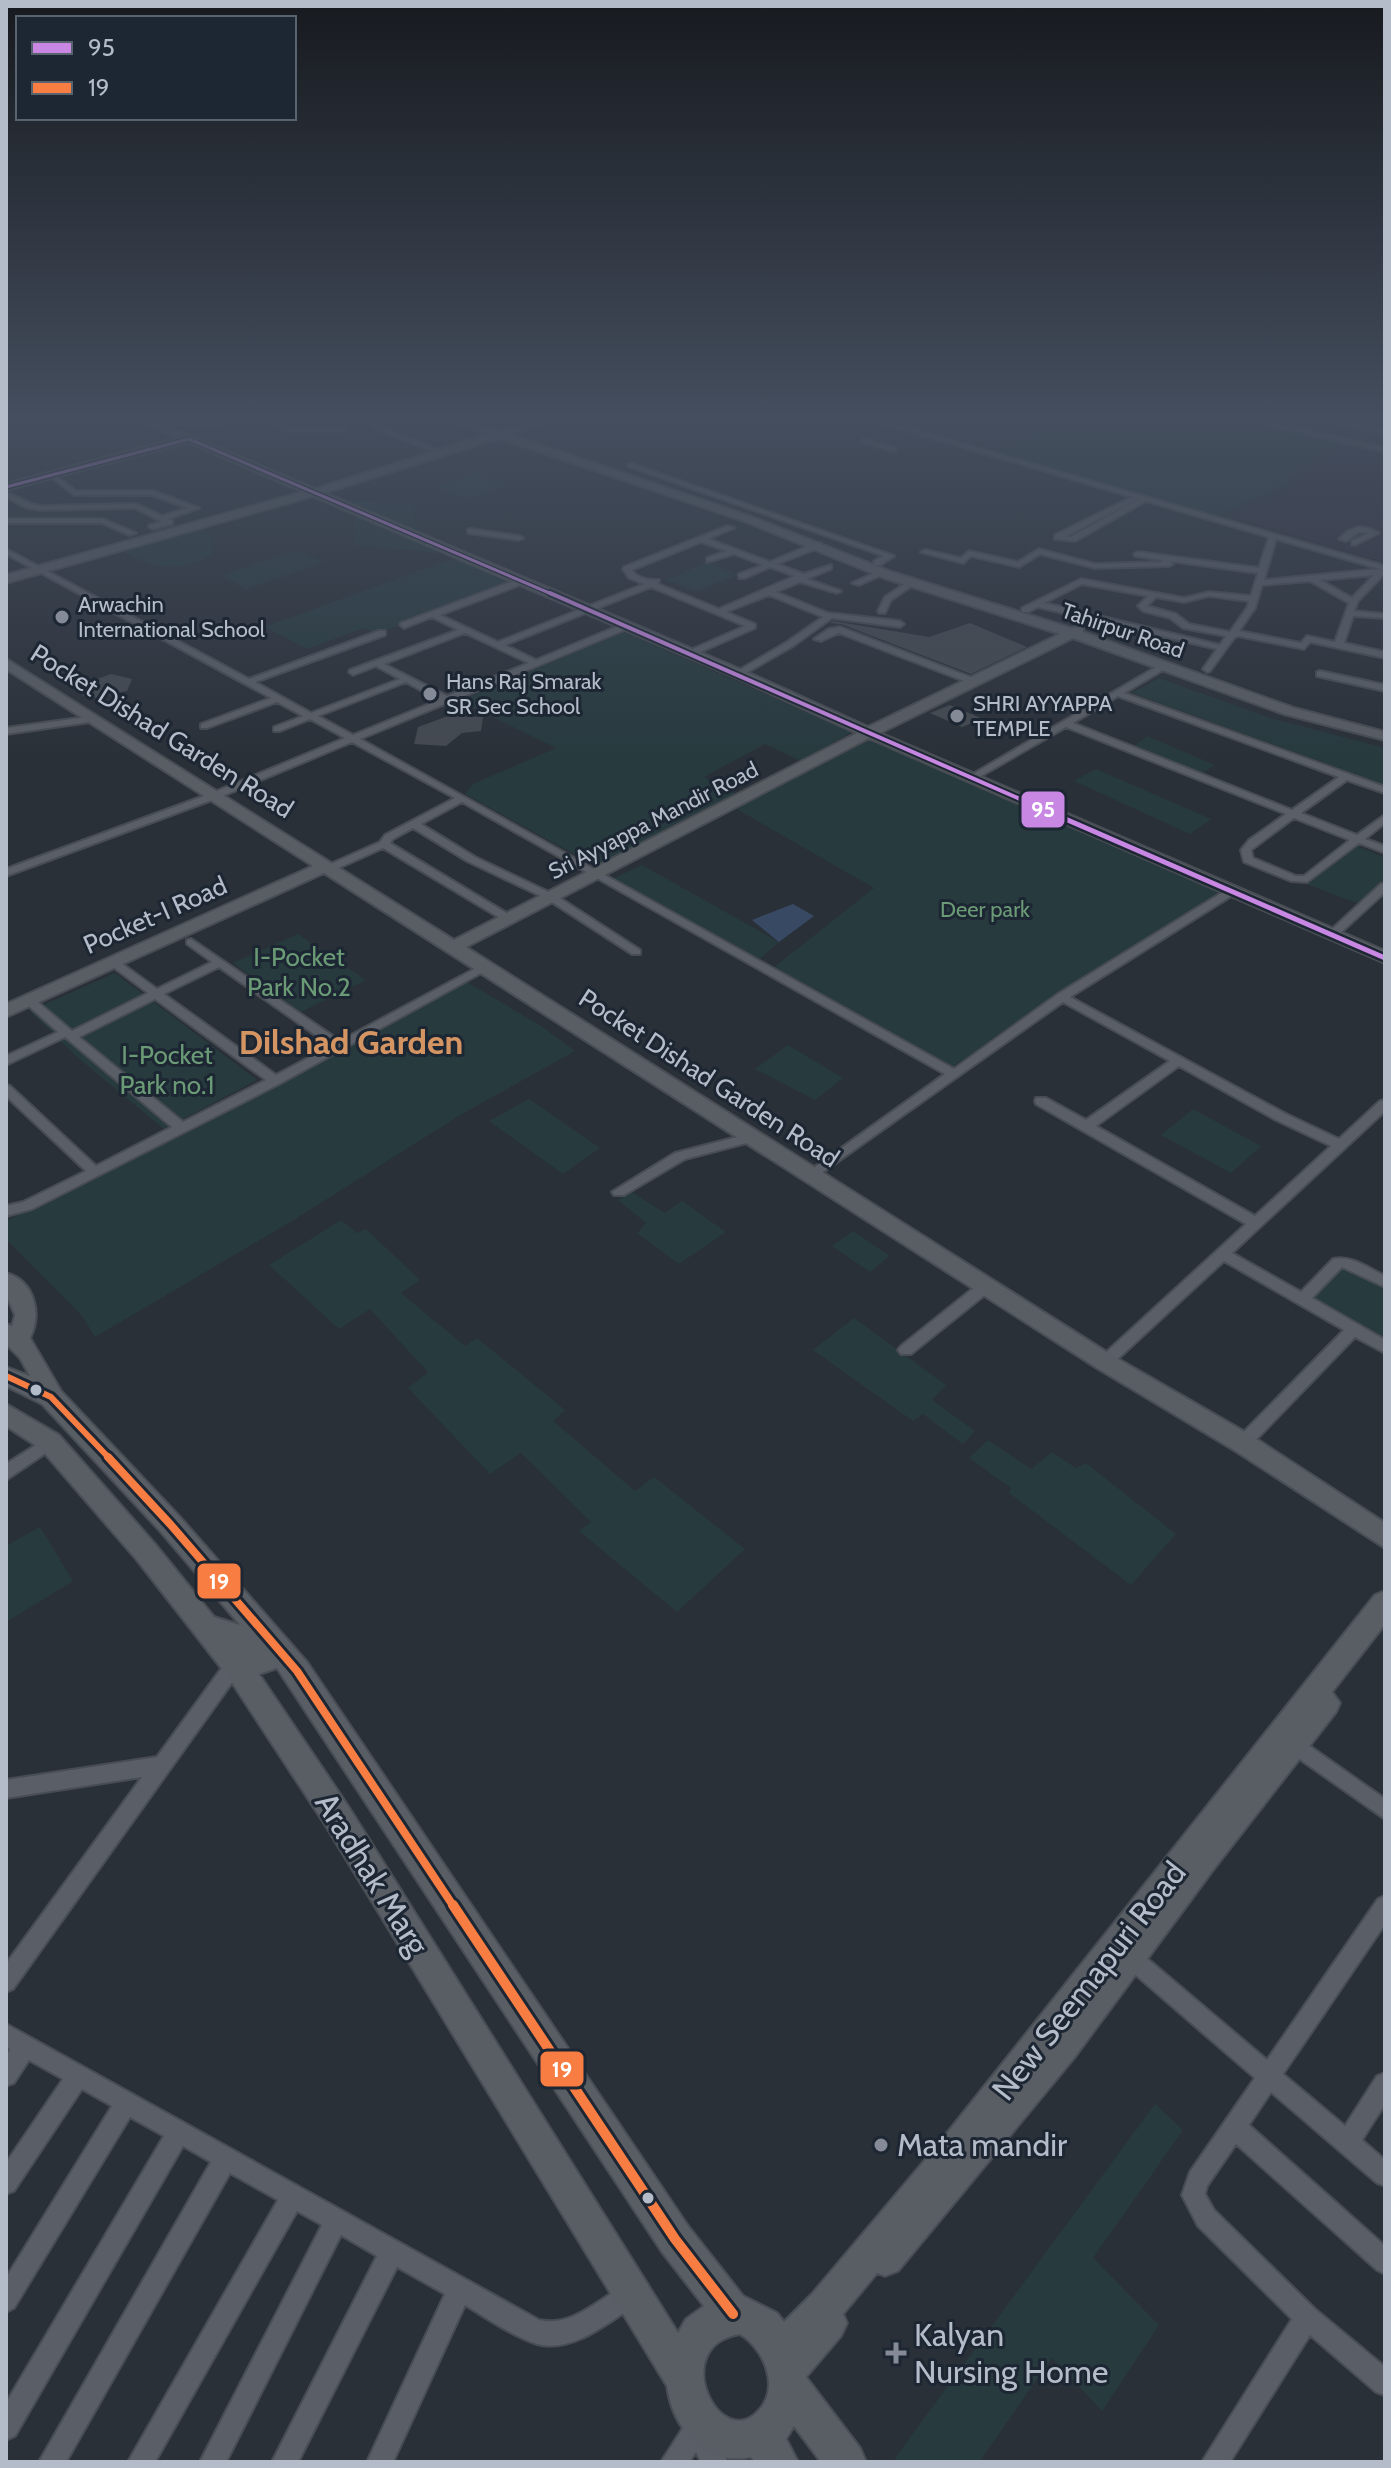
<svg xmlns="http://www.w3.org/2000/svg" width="1391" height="2468" viewBox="0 0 1391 2468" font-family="Cabin,sans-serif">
<rect width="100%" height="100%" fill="#2a3038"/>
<path fill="#31303e" d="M1353,446l32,8v108l-151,-44 55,-27 21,-21z"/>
<path fill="#273a3e" d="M1081,415h140l121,27 -28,13 -20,16 -8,13 -68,32 -226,-64z
M473,474l32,12 -39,13 -30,-12z
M346,500l67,5 4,26z
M355,512l93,42 -93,-9z
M202,527l10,11v16c-27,20 -64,15 -90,-4z
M296,550l28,12 -78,27 -25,-14z
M457,557l65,24 -144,52 -14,-5 -57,21 -42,-22z
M708,562l30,13 -42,16 -30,-11z
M624,632l228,100 -51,29 -36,-17 -61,33 34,18 -120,62 -24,8 -129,-71 8,-10 83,-36 -96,-47z
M1159,678l111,40 115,30v37l-253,-92z
M1147,736l68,29 -14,9 -68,-27z
M874,737l346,154 -277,182 -169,-95 3,-7 -4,-3 101,-80 -139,-80z
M1096,769l115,50 -21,15 -116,-53z
M1355,845l30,13v26l-28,19 -56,-21z
M642,865l137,77 -25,22 -150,-81z
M298,934l68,46 -65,32 -68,-49z
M115,973l142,107 -93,49 -87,-72 -47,-46z
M467,982l74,44 34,25 -113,63 -170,107 -197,116 -13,-21 -76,-77v-18l273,-139z
M788,1045l55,33 -28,22 -60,-31z
M529,1099l71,49 -37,26 -74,-53z
M1193,1109l68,37 -30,27 -70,-38z
M632,1192l33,21 17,-12 44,31 -47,32 -42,-31 9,-10 -28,-23z
M341,1220l16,13 9,-4 54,51 -19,13 64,53 12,-8 88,72 -12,11 82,70 19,-14 91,72 -68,63 -98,-81 12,-9 -70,-69 -31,21 -82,-86 20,-16 -58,-63 -31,20 -70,-64z
M853,1231l37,25 -20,16 -38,-26z
M1335,1262l50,27v59l-78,-43z
M854,1318l92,67 -14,15 43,31 -12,13 -40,-30 -10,7 -100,-71z
M988,1440l43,29 21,-17 24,16 10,-5 90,71 -45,51 -122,-92 2,-5 -42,-30z
M40,1527l33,54 -67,41v-76z
M1155,2104l28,26 -90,128 66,67 -57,86 -50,-53 -73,104h-81l-3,-4z"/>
<path fill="#384963" d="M793,904l21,12 -35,26 -27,-22z"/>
<path fill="#444950" d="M833,621l96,16 41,-14 57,24 -56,27 -130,-50 -11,-1z
M111,674l21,5 -5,12 -31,7 -5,-3 -6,2 -12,-9z
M950,705l33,14 -21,8 -32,-14z
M448,716l35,1 -2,14 -19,2 -16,13 -32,-2 4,-17z"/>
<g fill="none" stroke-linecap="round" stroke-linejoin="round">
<defs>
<path id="street" d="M386,415h60l-3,2 -167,5 14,6h57l-2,3 -56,1 -20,-10 -117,3 -3,-2 3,-2z
M854,415h9l522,151v7l-27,28 -4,10 31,3v4l-32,-2 -9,27 41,9v6l-75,-16 -6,7 -66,-13 -4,2 -24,33 -3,1 -4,-3 14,-20 -179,-42 -10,5h-6v-4l59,-29 103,19 25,-6 42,4 7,-23 -88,-12 3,3 -4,2 -74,2 -55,-14 -21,13 -48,-11 -8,7 -42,-11 4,-2 36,8 8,-7 49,11 21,-13 56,15 68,-2 -2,-2 -26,-4 -1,-2 4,-2 121,16 10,-31 -123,-36 -71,40 -20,-2v-4l77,-38zM1139,499l-68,38 -5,-1zM1276,539l104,30 -116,11zM1374,575l-22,23 -32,-18zM1310,581l39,22 -14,39 -28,-6 -6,7 -62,-12 16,-23 7,-23zM1082,584l66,12 -10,10 5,5 27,7 13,10 43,8 -6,9 -176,-42zM1209,596l40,5 -2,7 -17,24 -41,-8 -13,-10 -29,-8 9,-9 28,5z
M1240,415l145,33v4l-147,-34z
M1304,415h10l71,15v4z
M1379,415h6v2l-5,-1z
M373,424l68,27 1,1 -5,1 -66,-26z
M863,439l32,9 1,1 -3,2 -32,-9z
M628,464h4l262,92 -14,9h-6v-4l10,-5 -256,-90z
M52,473l24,18h77l46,17 -31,11 4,1v4l-19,5 -4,-2 1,-2 12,-3 -27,-14 -94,2 -14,-2 -21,-11v-5l26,12 9,2 95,-2 26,12 26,-8 -36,-13h-78l-24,-19z
M6,519h97l33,14 -7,2 -27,-12h-96z
M727,526l7,2 -26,11 62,23 45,-19h6v4l-44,17 27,10 27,-9v4l-24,10 34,12 -4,2 -37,-11 -24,10 52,21 72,8 4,3 -4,3 -68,-9 -39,28 -54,31 -4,-3 1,-2 51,-30 36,-25 -54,-22 -43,17 29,12v4l-66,29 -3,-1v-4l59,-26 -94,-39 -146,58 31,15 87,-36h6v4l-269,111 594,330 104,-75 170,-105h8v4l-166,104 216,117 53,25 41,-38 5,-1v11l-153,142 69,39 32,-33c19,-4 35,9 52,17v11l-43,-20 -30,31 73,42v13l-30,-16 -106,110 -6,2 -6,-2 -2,-4 2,-4 107,-109 -120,-69 -114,105h-10l-3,-4 3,-4 146,-134 -210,-120 -1,-3 1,-3h10l40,22 84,-59 -107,-59 -250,177 -5,-1 -2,-3 2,-3 137,-98 -483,-272 -41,22 54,33 80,38 85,55v4h-8l-85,-55 -80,-38 -54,-33 -20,11 -3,4 123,74v4h-8l-122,-73 -49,22h-8v-4l54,-24 5,-7 70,-37 -103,-56 -132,55 -214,79v-7l206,-76 133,-55 -35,-19 -30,12h-6v-4l29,-11 -26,-14 -70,26h-6v-4l70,-26 -265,-144v-5l243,130 130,-48h6v4l-130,47 56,31 89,-34 -24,-13 -23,9 -4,-3 1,-2 108,-40 -26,-13 -28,11 -4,-3 1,-2 118,-44h6v4l-85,32 58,27 146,-58 -15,-6 -6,-9 1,-2zM701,542l26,9 -20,7v4l27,-8 29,11 -24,9v4h6l25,-11 25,9 -76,33 -61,-25 1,-4c-10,0 -21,-1 -27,-10zM465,633l64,30 -82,33 -63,-32zM406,682l33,18 -86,35 -35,-19zM1179,1066l97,54 55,26 -76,70 -159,-90z
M1358,527l10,1 11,5 -24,12h-3v-4l17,-8 -10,-1 -13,9 -7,-2 9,-8z
M471,529l48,7 4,2 -4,2 -51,-7v-4z
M879,571l7,2 -27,12 -7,-2z
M909,581l7,2 -25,17 -6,13h-6l-1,-2 7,-14z
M840,627l138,53 1,2 -7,2 -133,-51 -18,8 -7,-2 15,-10z
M1165,662l3,1v4l-44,26 261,94v6l-38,-13 -46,33 56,22 28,-20v8l-20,16 20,7v7l-26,-10 -52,39 -16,-1 -47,-19 -3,-12 8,-10 37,-26 -220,-87 -92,53 -8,-2zM1118,696l221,81 -47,33 -219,-87zM1294,818l56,22 -46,36h-8l-43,-18 -2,-8z
M1320,671l65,14v6l-68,-15v-4z
M94,716l3,1v4l-91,13v-6z
M1385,883v9l-48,44h-8v-4l52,-48z
M191,939l149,102 142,-76 4,-1 6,3 -213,117 -247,125 -26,7v-10l17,-4 63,-31 -80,-75v-11l4,1 86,80 76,-39 -107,-90 -59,28v-9l52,-24 -35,-31 2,-3h8l39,33 76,-38 -39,-29v-4h8l40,29 55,-27 -25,-18v-4zM219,967l112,79 -55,29 -112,-81zM155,999l111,81 -83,42 -104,-85z
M753,1133l5,1 2,3 -2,3 -73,19 -61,36h-10l-2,-3 63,-39z
M986,1281l7,5 -2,4 -80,64h-10l-3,-4 3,-4 80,-64z
M50,1436l6,2 2,4 -2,4 -50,34v-16z
M235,1656l6,2 3,6 -3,6 -228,319 -7,3v-28l136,-187 -136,21v-18l151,-23 72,-99z
M1291,1733l94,66v20l-101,-71 -2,-6 2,-6z
M1385,1896v28l-102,150 62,52 32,-50 8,-3v31l-23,36 23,20v26l-8,-3 -106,-91 -22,33 136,121v28l-8,-4 -141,-126 -29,42 -2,8 9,16 101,99 70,58v28l-9,-3 -66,-57 -80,127h-28l90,-143 -94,-93 -16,-31 8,-23 65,-94 -133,-115 -3,-7 3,-7 7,-3 7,3 131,111 111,-161z
M6,2024l533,296c36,8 62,-25 93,-38l8,4 4,8 -4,8c-29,18 -66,52 -103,42 -25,-8 -50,-26 -72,-39l-72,157h-26l78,-168 -48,-27 -99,195h-26l105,-206 -36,-21 -115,227h-26l122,-237 -25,-14 -142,251h-27l150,-262 -48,-27 -164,289h-27l172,-300 -28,-16 -168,290 -9,4v-37l158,-267 -34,-19 -116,191 -8,4v-34l106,-172 -30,-17 -68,102 -8,3v-31l57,-84 -34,-19 -15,23 -8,3v-30l4,-7 -4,-2z
M701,2411l9,3 3,9 -2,7 17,32h-27l-5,-10 -7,10h-28l31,-48z"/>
<path id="secondary" d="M128,415h13l174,74 173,-55 -51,-19c22,0 40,14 61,16 19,1 44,-16 67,-16l-56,19 243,83 140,55 179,56 12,-1v5l211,76 91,24v8l-101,-26 -211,-76 -193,95 505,218v12l-516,-225 -403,209 647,409 139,80 133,87v25l-151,-98 -137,-82 -773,-495 -318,144v-13l307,-138 -307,-197v-10l448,281 403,-207 -118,-54 -426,-183 -307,87v-8l297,-83 -115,-50 -182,48v-6l173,-46zM499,438l245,83 140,57 176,56 -192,93 -119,-54 -425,-180z
M6,1273c29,8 36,41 24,65l31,53 118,125 128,146 381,564 55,70 34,17 7,9 28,-28 124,-147 439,-552 10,-4v33l-53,68 8,11 -4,9 -123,158 -139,188 -176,213 -13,5 -8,-3 -34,41 4,9 -6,13 -35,41 54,71 6,14h-45l-27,-36 -8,13 12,23h-43l-4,-5c-46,10 -78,-28 -84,-71l-341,-560 -97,-148 -92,-118 -96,-111 -35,-23v-22l53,31 96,109 59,73 26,8 -79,-93 -119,-128 -36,-18v-19l24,9 -10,-18 -14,-14v-20l6,2 3,-11 -9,-20zM277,1668l385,584 42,54 -18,13 -8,14 -330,-527 -89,-132zM740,2334c23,14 40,51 20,75 -39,47 -94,-63 -20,-75z"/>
</defs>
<use href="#street" stroke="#484c53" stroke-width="4"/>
<use href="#secondary" stroke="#484c53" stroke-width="4"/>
<use href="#street" fill="#5a5e66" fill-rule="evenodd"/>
<use href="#secondary" fill="#595d64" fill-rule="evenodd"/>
<defs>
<path id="bus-1-far2" d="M6,487l183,-48 365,156"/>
<path id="bus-1-far1" d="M550,593l518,227"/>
<path id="bus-1" d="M1063,818l322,140"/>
<path id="bus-2-far2" d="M6,1376l45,21 59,62"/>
<path id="bus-2-far1" d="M108,1457l62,67 127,147 157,236"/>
<path id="bus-2" d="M453,1905l222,334 58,75"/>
</defs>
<use href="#bus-1-far2" stroke="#1d2633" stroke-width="6"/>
<use href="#bus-1-far1" stroke="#1d2633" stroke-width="8"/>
<use href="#bus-1" stroke="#1d2633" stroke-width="10"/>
<use href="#bus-2-far2" stroke="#1d2633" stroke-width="12"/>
<use href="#bus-2-far1" stroke="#1d2633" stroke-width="14"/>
<use href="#bus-2" stroke="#1d2633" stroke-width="16"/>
<use href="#bus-1-far2" stroke="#c787e3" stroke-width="3"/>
<use href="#bus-1-far1" stroke="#c787e3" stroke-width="4"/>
<use href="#bus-1" stroke="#c787e3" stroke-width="5"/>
<use href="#bus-2-far2" stroke="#f77d43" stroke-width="6"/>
<use href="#bus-2-far1" stroke="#f77d43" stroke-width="8"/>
<use href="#bus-2" stroke="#f77d43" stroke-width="10"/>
</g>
<linearGradient id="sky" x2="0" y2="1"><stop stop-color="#171a1f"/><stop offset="0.55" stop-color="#444e5e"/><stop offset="1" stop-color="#444e5e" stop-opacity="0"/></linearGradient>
<rect width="1391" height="760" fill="url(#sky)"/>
<g fill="#848b96" stroke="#1d2633" stroke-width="3">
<circle cx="62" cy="617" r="8"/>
<circle cx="430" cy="694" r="8"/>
<circle cx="957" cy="716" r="8"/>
<circle cx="881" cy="2145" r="8"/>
<path d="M892 2341h8v8h8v8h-8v8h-8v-8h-8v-8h8z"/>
</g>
<g fill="#b4bcc9" stroke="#1d2633" stroke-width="3">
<circle cx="36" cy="1390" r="7"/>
<circle cx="648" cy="2198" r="7"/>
</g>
<g text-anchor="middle" stroke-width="6" stroke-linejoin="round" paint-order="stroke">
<g font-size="22" fill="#b4bcc9" stroke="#1d2633" text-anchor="start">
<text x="78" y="612">Arwachin<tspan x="78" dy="25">International School</tspan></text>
<text x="446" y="689">Hans Raj Smarak<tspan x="446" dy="25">SR Sec School</tspan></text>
<text x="973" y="711">SHRI AYYAPPA<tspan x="973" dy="25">TEMPLE</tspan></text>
</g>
<g font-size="22" fill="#b4bcc9" stroke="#1d2633">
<text transform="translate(1123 630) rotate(19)" y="8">Tahirpur Road</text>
<text transform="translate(653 820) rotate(-27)" y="8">Sri Ayyappa Mandir Road</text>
</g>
<g font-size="22" fill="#6b9a76" stroke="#1d2633">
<text x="985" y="917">Deer park</text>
</g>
<g font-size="26" fill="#b4bcc9" stroke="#1d2633">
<text transform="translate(162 731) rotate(32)" y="9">Pocket Dishad Garden Road</text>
<text transform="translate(155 915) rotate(-24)" y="9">Pocket-I Road</text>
<text transform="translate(709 1078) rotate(33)" y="9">Pocket Dishad Garden Road</text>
</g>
<g font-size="26" fill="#6b9a76" stroke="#1d2633">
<text x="299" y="966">I-Pocket<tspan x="299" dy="30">Park No.2</tspan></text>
<text x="167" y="1064">I-Pocket<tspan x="167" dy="30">Park no.1</tspan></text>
</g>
<g font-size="32" fill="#b4bcc9" stroke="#1d2633">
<text transform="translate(372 1874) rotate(58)" y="11">Aradhak Marg</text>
<text transform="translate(1089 1981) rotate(-52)" y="11">New Seemapuri Road</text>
</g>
<g font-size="32" fill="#b4bcc9" stroke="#1d2633" text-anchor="start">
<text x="897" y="2156">Mata mandir</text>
<text x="914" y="2346">Kalyan<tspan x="914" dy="37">Nursing Home</tspan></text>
</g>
<g font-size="34" font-weight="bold" fill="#d59563" stroke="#1d2633">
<text x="351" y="1054">Dilshad Garden</text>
</g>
</g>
<g stroke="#1d2633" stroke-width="3">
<rect x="1020" y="790" width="46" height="39" rx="8" fill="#c787e3"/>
<rect x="196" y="1562" width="46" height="38" rx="8" fill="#f77d43"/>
<rect x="539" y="2050" width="46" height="38" rx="8" fill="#f77d43"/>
</g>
<g font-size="22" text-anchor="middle" font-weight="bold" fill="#fff">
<text x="1043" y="817">95</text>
<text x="219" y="1589">19</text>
<text x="562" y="2077">19</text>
</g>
<rect width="1391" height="2468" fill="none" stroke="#b4bcc9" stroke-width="16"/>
<rect x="16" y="16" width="280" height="104" fill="#1d2633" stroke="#59626f" stroke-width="2"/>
<rect x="32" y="42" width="40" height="12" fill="#c787e3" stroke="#59626f" stroke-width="2"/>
<text x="88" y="56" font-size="24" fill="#b4bcc9">95</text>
<rect x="32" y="82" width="40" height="12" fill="#f77d43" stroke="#59626f" stroke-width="2"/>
<text x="88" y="96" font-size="24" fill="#b4bcc9">19</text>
</svg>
